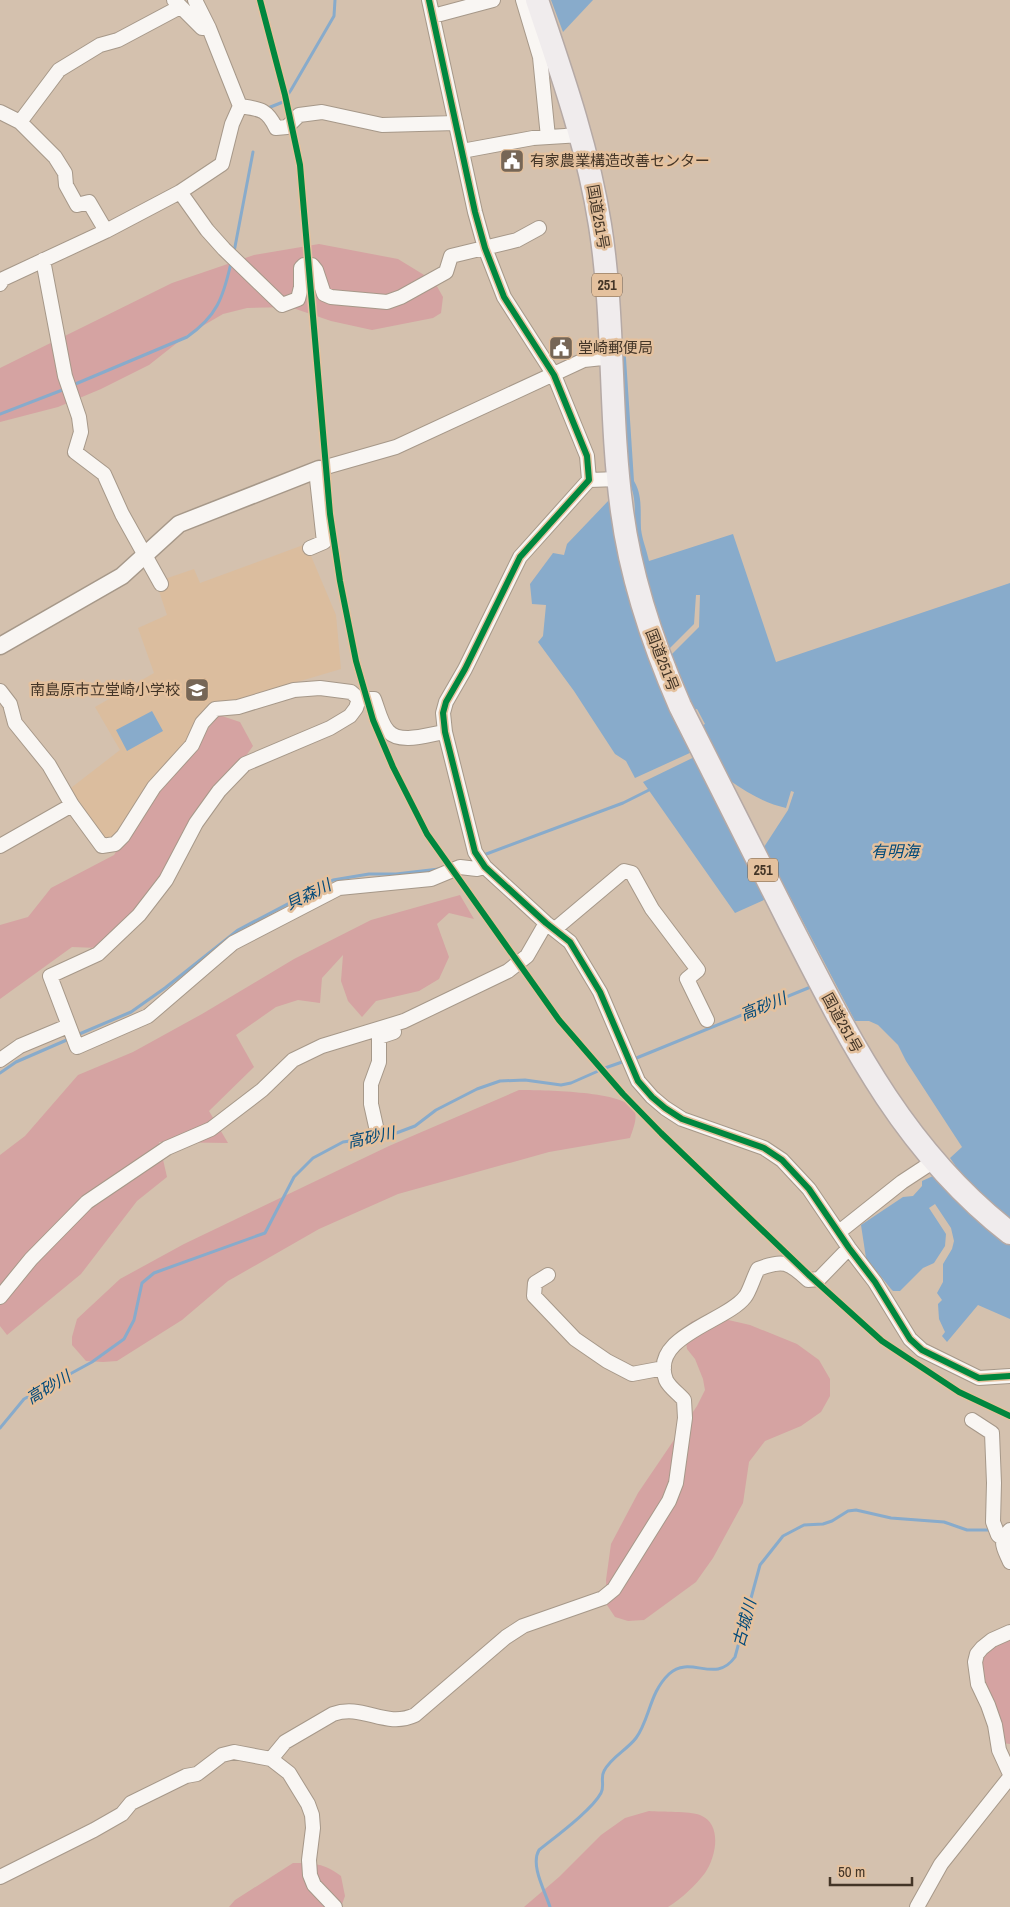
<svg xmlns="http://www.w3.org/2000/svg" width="1010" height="1907" viewBox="0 0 1010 1907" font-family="'Archivo Narrow','Noto Sans JP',sans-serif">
<rect width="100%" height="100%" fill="#d4c1ae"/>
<path fill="#dbbd9e" d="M306,544l30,71 5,54 -135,40 -18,34 -74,97 -12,-1 -35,-48 53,-41 -25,-43 59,-34 -16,-45 29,-13 -11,-33 38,-13 6,14z"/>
<path fill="#d5a3a2" d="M319,244l79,15 36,22 9,16 -2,16 -8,5 -61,12 -41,-9 -41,-14 -43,1 -24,6 -36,21 -38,30 -48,24 -43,18 -58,15v-54l172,-85 82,-28z
M219,715l21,7 13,24 -117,163 -38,39 -26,-1 -72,52v-74l28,-8 23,-29 63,-33 24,-38z
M460,895l14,24 -25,-6 -12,11 12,33 -10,22 -20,12 -43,10 -14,16 -14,-16 -7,-20 2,-26 -21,23 -2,25 -22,-3 -22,7 -40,28 18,32 -45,44 19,32 -69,-1 8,35 -30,24 -56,73 -74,61 -7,-9v-171l25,-19 53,-61 55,-23 69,-38 92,-55 77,-39z
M519,1090c22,0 102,1 114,18 6,8 0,21 -3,30l-81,14 -151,42 -79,35 -91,52 -46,39 -65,41 -14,1 -17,-1 -14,-16v-8l5,-18 43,-40 64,-35 205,-98z
M704,1317l20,2 26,6 47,19 22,16 11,19v17l-9,16 -20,14 -36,15 -16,21 -6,41 -30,55 -17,24 -52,38 -16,1 -13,-4 -8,-12 -1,-25 5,-36 27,-51 59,-87 8,-16 -2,-11 -8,-20 -8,-10 -1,-8 5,-19z
M1010,1636v108l-8,-1c-6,-18 -31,-78 -16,-93 6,-6 17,-9 24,-14z
M649,1811c13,1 40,0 51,4 23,9 16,42 5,58 -9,12 -24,26 -37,34h-144l35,-30 42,-42 24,-17z
M293,1863c20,0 31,0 48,13l4,20 -4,11h-112l6,-7z"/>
<path fill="#88abcb" d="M551,0h42l-30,32z
M619,343h6l9,138c9,15 6,31 7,48 1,10 6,22 8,32l84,-27 43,128 234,-79v736l-32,-14 -31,37 -5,-6 3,-4 -6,-13 -1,-15 4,-4 -5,-7 6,-11v-18l9,-15 2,-8 -3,-13 -16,-24 -6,4 17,26 -1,12 -11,17 -11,5 -23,23h-7l-2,-2 -25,-31 -5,-33 42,-28 10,-1 9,-10v-5l11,-5 5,4 17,-15 -5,-7 12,-11 -56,-86 -8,-16 -20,-20 -9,-4h-14l-91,-174 24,-37 6,-18 -3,-1 -5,17c-22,-5 -38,-15 -57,-28l37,119 -31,14 -92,-131 70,-34 -12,-22 4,-2 -8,-15 -4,1 -23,-54 29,-29 1,-32h-4l-2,29 -26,26 24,102 -57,26 -9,-17 -11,-7 -41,-63 -36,-49 5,-6 3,-31 -14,-1 -2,-20 23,-31 11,2 3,-11 43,-45 16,93 21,-4c-3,-18 -8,-37 -11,-55 -3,-18 2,-32 -7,-51z
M152,711l11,20 -36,20 -11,-21z"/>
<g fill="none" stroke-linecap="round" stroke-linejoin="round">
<path stroke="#88abcb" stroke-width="3" d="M268,108l15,-6 8,-12 43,-74 1,-16
M234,252l19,-100
M73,385l114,-48c30,-21 36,-39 44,-74
M0,414l65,-25
M481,856l142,-53 26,-13
M77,1035l54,-23 34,-24 73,-58 95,-50 36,-6h27l43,-5
M634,1059l179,-73
M0,1073l16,-11 53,-23
M0,1428l24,-29 68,-37 32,-23 10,-19 8,-37 12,-10 111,-40 29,-56 19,-19 30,-16 48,-7 24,-9 21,-16 41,-21 23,-8 25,-1 36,5 10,-2 34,-15 20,-7
M550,1907c-5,-16 -20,-42 -11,-57 16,-13 53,-40 62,-57 4,-7 -1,-15 3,-22 7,-14 23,-21 32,-33 14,-19 13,-45 33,-64 22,-20 46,11 66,-17l25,-92 23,-29 21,-11 19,-1 9,-3 16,-10 8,-1 35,8 53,4 23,8h26"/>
<defs>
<path id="minor" d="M174,0l28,28h7
M195,0l14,28 31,78c20,3 27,3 36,22l11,-1 12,-12 23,-3 60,13 74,-2
M429,0l46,212 10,36 19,49 50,78 33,81 2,24 -69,77 -55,112 -19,33 -3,11 2,19 30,120 10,15 61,56 24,19 30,50 38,89 14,16 13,11 17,11 82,29 18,12 27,29 40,59 26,34 35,57 12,11 57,28 31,-2
M523,0l17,57 8,80
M433,16l60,-16
M0,112l20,10 35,35 10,16 1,12 11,20 12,-3 17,29
M20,122l39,-52 41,-25 18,-5 62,-33
M462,151l71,-13 48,-3
M180,192l27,38 17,19 58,56 16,-6 3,-12v-19l3,-3h8l4,5 8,24 7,3 56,5 14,-5 45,-25 5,-16 66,-16 22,-12
M43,260l22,116 14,41 2,15 -6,20 29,22 18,40 39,70
M0,284l3,-5 103,-48 74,-39 42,-28 10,-40 8,-18
M319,469l77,-22 188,-87 28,-3
M589,480l30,-1
M310,548l14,-6 -8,-72
M0,691l10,13 5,19 34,42 23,40 30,41 13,-2 8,-8 31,-49 38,-42 10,-22 13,-14 23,-2 56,-17 26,-2 31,4 8,7h15c4,10 7,25 14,32 12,14 42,3 57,1
M359,699l-3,9 -6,8 -20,12 -85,36 -26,27 -23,32 -30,57 -27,35 -41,39 -48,22 27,71 71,-31 85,-73 106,-55 92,-9 29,-12 17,2 8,-2
M0,846l72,-41
M555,929l69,-58 8,2 20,36 46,61 -11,9 20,41
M0,1060l20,-14 48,-20
M377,1131l-6,-27v-20l8,-22v-25l15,-5
M839,1232l63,-50 32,-21
M548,1275l-13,8 -1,13 41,43 32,22 25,13 32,-6
M0,1297l31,-38 56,-57 80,-54 44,-19 51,-39 31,-30 29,-14 82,-25 104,-50 19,-15 19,-33
M972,1420l20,13 2,50 -1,39 5,13 5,4
M1010,1530c-12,12 -6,18 0,32
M1010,1632l-18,8 -10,8 -5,6 -2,8 3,22 10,21 7,20 4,25 11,24
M271,1759l14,-17 48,-28c30,-11 52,15 82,1l91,-78 17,-11 80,-28 11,-9 55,-88 7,-18 9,-65 -1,-18c-5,-6 -15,-13 -18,-20 -17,-44 60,-58 79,-83 4,-4 9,-21 13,-28 25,-10 31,-7 50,11l11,-1 30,-31
M0,1877l94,-47 28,-16 9,-11 55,-27 11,-2 25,-19 12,-3 37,7 18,14 19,31 4,11 1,13 -4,32 1,15 4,10 21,22
M917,1907l24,-43 69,-87"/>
<path id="tertiary" d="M0,646l122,-70 57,-52 140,-55"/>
<path id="trunk" d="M537,0c25,74 51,148 63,225 15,95 9,192 22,286 9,68 31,133 58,195 36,72 73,144 109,216 60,117 114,228 221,311"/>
</defs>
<use href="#minor" stroke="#a69889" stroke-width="16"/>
<use href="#tertiary" stroke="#a69889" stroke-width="19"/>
<use href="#trunk" stroke="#b5a9a5" stroke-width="25"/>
<use href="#minor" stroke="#f9f6f3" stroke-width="14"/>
<use href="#tertiary" stroke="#f9f6f3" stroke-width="16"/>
<use href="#trunk" stroke="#f0eced" stroke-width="22"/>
<defs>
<path id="cycleway" d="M260,0l25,95 15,70 30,349 10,67 16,80 17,59 20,47 34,67 132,186 64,74 38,39 149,143 72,65 77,51 51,24
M429,0l46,212 10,36 19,49 50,78 33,81 2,24 -69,77 -55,112 -19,33 -3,11 2,19 30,120 10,15 61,56 24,19 30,50 38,89 14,16 13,11 17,11 82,29 18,12 27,29 40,59 26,34 35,57 12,11 57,28 31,-2"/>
</defs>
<use href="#cycleway" stroke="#e4c19e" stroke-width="9"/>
<use href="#cycleway" stroke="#00873e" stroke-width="6"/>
</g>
<defs>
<symbol id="civic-square" viewBox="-11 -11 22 22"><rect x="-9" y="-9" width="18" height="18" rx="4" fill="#766656" stroke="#e4c19e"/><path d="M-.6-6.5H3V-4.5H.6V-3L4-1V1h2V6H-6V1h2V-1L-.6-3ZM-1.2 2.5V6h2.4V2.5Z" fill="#fff"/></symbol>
<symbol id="school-square" viewBox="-11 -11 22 22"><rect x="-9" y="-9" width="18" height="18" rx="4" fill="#766656" stroke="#e4c19e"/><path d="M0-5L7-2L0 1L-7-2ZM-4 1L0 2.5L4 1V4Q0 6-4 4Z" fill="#fff"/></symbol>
</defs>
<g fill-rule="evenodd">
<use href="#civic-square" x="498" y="147" width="28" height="28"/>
<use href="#civic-square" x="547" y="334" width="28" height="28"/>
<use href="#school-square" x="183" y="676" width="28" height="28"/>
</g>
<g text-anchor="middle" stroke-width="5" stroke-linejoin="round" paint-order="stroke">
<g fill="#e4c19e" stroke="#735f4b" stroke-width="1">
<rect x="592" y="273.5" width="30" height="23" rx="4"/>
<rect x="748" y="858.5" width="30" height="23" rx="4"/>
</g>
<g font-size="14" font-weight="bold" fill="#433527">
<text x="607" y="290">251</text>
<text x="763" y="875">251</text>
</g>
<g font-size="15" fill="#433527" stroke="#e4c19e" text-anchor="start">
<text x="530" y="166">有家農業構造改善センター</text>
<text x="578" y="353">堂崎郵便局</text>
<text x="180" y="695" text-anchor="end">南島原市立堂崎小学校</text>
</g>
<g font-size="15" fill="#433527" stroke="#e4c19e">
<text transform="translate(598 217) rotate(80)" y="5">国道251号</text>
<text transform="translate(662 660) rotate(69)" y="5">国道251号</text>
<text transform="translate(842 1023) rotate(61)" y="5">国道251号</text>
</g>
<g font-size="16" font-style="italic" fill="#004979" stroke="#e4c19e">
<text x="895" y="857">有明海</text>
<text transform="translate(308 894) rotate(-26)" y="6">貝森川</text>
<text transform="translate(763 1006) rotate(-22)" y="6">高砂川</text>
<text transform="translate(371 1137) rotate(-12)" y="6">高砂川</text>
<text transform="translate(48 1387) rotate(-31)" y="6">高砂川</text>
<text transform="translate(744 1623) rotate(-75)" y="6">古城川</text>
</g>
</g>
<path d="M830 1877v8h82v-8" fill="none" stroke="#433527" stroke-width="2.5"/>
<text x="838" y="1877" font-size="15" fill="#433527" stroke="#e4c19e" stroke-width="4" paint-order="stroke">50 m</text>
</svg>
